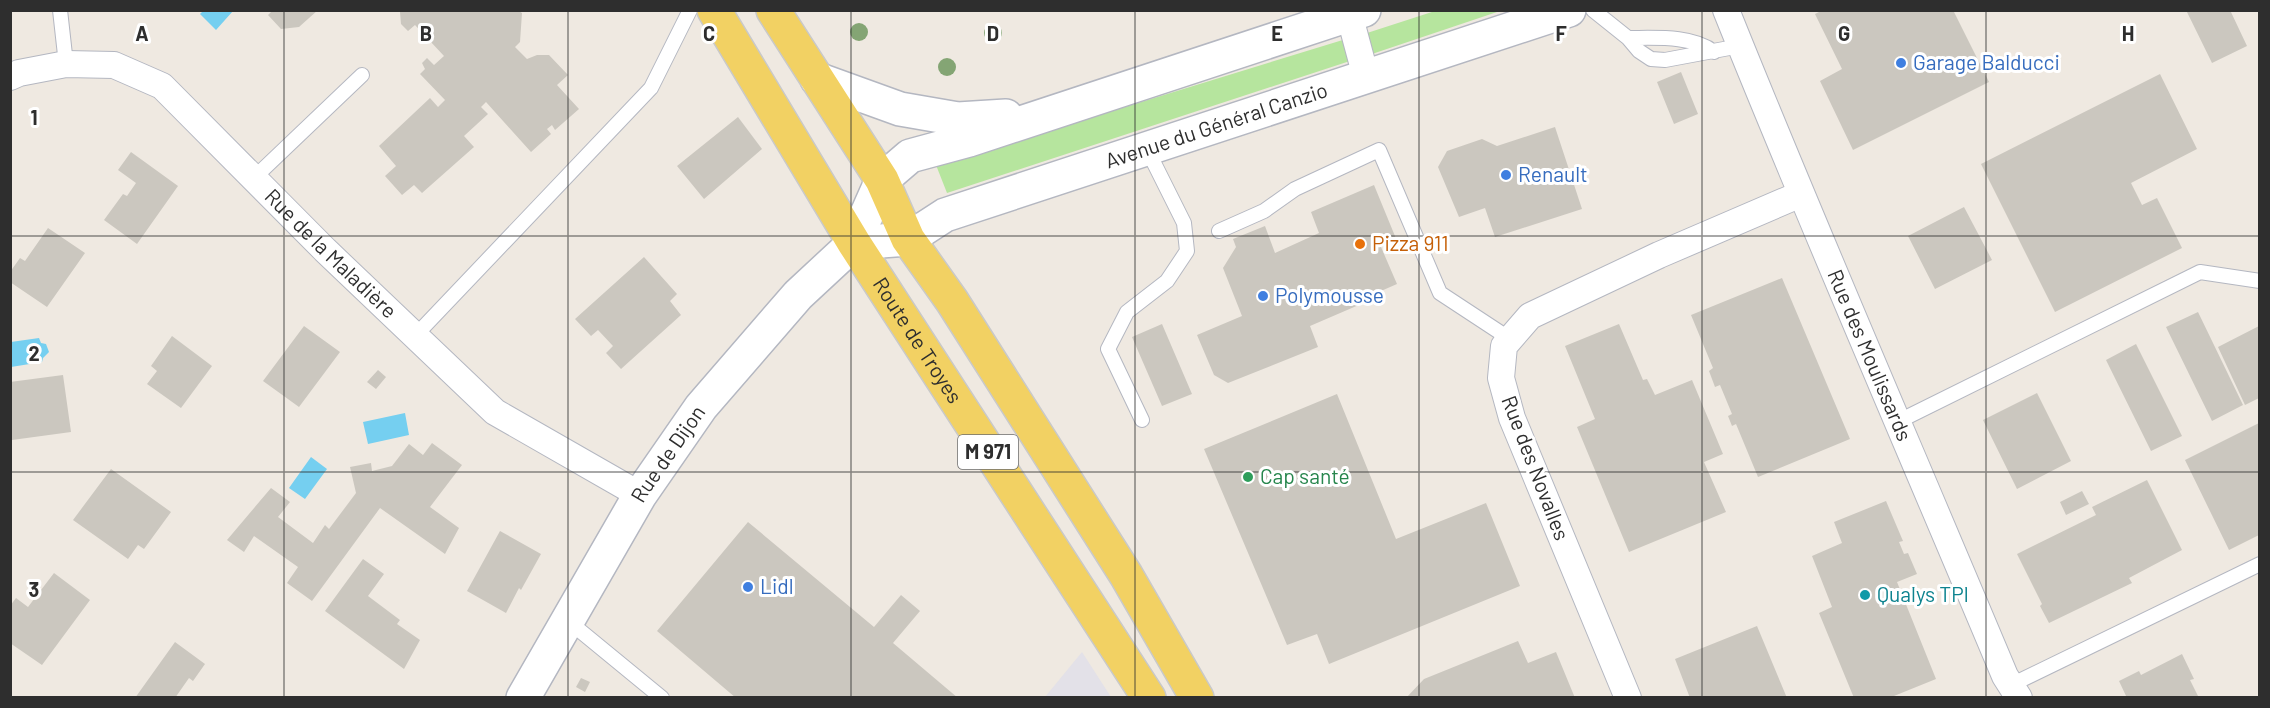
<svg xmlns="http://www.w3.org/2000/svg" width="2270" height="708" viewBox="0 0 2270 708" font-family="Barlow,sans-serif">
<rect width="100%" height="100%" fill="#efe9e1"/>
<path fill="#e3e1e8" d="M1082,652l29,45h-66z"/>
<path fill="#b6e59e" d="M1435,11h65l-131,44 -5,-21z
M1346,39l7,21 -406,133 -11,-28z"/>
<path fill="#75cff0" d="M204,10h29v1l-17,19 -16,-16z
M39,338l2,5 5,1 3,8 -6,6 -1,4 -31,5v-25z
M405,413l4,22 -41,9 -5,-22z
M311,457l16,12 -22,30 -16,-11z"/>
<path fill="#cbc7bf" d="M273,10h45l-19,17 -18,2 -13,-14z
M402,10h115l5,3 -2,29 -5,5 12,12 10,-4h12l19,20 -11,10 22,24 -24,21 -3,-5 -5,4 4,5 -20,18 -45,-50 -5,5 7,7 -24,22 10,11 -52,46 -8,-8 -12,10 -17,-19 11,-10 -17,-20 51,-48 8,9 7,-7 -25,-26 5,-5 -3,-6 5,-5 7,7 10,-9 -29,-31 -7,6 -7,-7 -1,-12z
M1823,10h130l36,72 -136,68 -33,-69 22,-12 -27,-55z
M2186,10h44l17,36 -35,17z
M1681,72l17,42 -24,10 -17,-42z
M2160,74l37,75 -66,34 11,22 15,-7 25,50 -127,64 -74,-148z
M738,117l24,32 -58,50 -27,-33z
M1555,127l27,82 -87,28 -10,-29 -26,9 -21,-50 9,-16 35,-12 15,7z
M131,152l47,34 -41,58 -33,-24 19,-26 4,2 9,-13 -18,-13z
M1374,185l23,56 -16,6 16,37 -16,7 1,4 -72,31 8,21 -90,36 -14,-8 -17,-40 45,-19 -19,-48 13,-21 -3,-8 32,-13 10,27 44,-20 -8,-21z
M1964,207l28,53 -57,29 -27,-53z
M48,228l37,25 -38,54 -37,-25v-10l10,-14 5,3z
M644,257l33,37 -7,7 11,14 -60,54 -15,-16 7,-7 -15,-16 -7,6 -16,-17z
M1782,278l68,161 -92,38 -22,-53 -4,2 -4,-10 4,-2 -12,-29 -5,2 -6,-16 4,-3 -22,-53z
M2198,312l45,93 -31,16 -46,-94z
M1162,324l30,70 -30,12 -30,-69z
M1619,324l24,56 4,-1 8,16 37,-15 31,74 -19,8 22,50 -97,40 -52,-125 18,-8 -30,-73z
M304,326l36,26 -41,55 -36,-26z
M2259,326v72l-14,7 -27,-58z
M172,336l40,30 -31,42 -34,-24 10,-13 -6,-5z
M2136,344l46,92 -31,15 -45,-91z
M378,370l8,7 -10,12 -9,-7z
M63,375l8,57 -59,8 -2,-58z
M2037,393l34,68 -54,28 -34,-69z
M1337,394l59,145 90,-36 34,83 -191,78 -12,-30 -30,11 -83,-196z
M2259,423v112l-30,15 -44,-90z
M432,443l30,22 -32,42 29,21 -14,26 -65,-46 -68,93 -25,-18 11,-16 -44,-31 -10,16 -17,-12 44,-52 19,14 -12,15 35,26 12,-18 4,4 27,-36 -6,-26 21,-4 1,8 20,-5 17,-22 14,11z
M111,469l60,43 -27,37 -6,-4 -10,14 -55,-39z
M2147,480l35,70 -53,28 3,5 -83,40 -9,-17 2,-2 -25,-50 79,-39 -4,-8z
M2082,491l7,13 -23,11 -6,-13z
M1886,501l17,40 -4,1 5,12 4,-1 9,21 -20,8 39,97 -47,19h-35l-35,-85 13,-6 -20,-51 30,-13 -8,-21z
M748,522l126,105 27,-32 19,16 -27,32 65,55h-222l-79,-67z
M500,531l41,23 -20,36 -2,-2 -13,25 -39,-22z
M363,559l21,15 -16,22 32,24 -3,4 23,16 -16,29 -79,-58z
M54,573l36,27 -48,65 -32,-22v-37l6,-8 12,9z
M1757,626l30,72h-97l-15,-39z
M1518,641l10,22 28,-11 19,46h-169l18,-19z
M175,642l30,22 -12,17 -4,-3 -14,20h-40z
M2182,654l12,25 -4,1 9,18h-72l-8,-17 20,-10 2,4z
M581,678l9,4 -5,10 -9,-5z"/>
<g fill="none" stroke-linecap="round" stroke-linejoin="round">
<defs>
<path id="service" d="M60,10l6,54
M1593,10l35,28 11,13 12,8 14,1 75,-14
M1628,38c27,0 64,-3 86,14
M254,178l108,-103
M1219,231l45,-20 31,-22 84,-39 61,143 70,46
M415,336l236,-248 39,-78
M1142,420l-34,-71 19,-37 40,-31 20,-30 -3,-28 -37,-74
M1899,421l301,-149 60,9
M567,620l95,78
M2011,685l249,-121"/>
<g id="minor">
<path d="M1348,10l18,67"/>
<path id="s1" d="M1726,10c90,224 186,444 279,666l14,22"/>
<path id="s2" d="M10,77l9,-4 47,-9 48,1 48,21 163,164 170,162 145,83"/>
<path d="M1628,698l-116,-280 -11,-40 3,-32 26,-30 129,-61 142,-61"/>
</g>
<g id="tertiary">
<path d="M817,79l83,30 58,10 48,-3"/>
<path id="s3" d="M854,243l54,-4 37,-24 624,-205"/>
<path id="s4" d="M523,698l117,-203 61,-88 97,-112 56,-52 28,-63 28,-24 59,-16 395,-130"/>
</g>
<g id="primary">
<path id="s5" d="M714,10l140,233 295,455"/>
<path d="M773,10l109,170 26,59 44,62 174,274 71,123"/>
</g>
</defs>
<use href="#service" stroke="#b4b7c1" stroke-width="16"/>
<use href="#minor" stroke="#b4b7c1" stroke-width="28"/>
<use href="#tertiary" stroke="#b4b7c1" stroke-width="36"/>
<use href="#primary" stroke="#c9c9c9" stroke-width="36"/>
<use href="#service" stroke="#fff" stroke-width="14"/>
<use href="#minor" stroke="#fff" stroke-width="26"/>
<use href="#tertiary" stroke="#fff" stroke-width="33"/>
<use href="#primary" stroke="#f2d163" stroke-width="33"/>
</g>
<g fill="#84a574">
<circle cx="859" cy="32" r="9"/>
<circle cx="993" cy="33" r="9"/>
<circle cx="947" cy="67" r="9"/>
</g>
<path fill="none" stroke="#2e2e2e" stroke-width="1.5" stroke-opacity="0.55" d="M284,10v688M568,10v688M851,10v688M1135,10v688M1419,10v688M1702,10v688M1986,10v688M10,236h2250M10,472h2250"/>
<g fill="#3f7fe0" stroke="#fff" stroke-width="2">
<circle cx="1901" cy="63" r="6"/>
<circle cx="1506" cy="175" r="6"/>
<circle cx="1263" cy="296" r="6"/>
<circle cx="748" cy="587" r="6"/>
</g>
<circle fill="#e8710a" stroke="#fff" stroke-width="2" cx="1360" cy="244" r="6"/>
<circle fill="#2e9e5b" stroke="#fff" stroke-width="2" cx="1248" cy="477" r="6"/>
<circle fill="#0f9aa8" stroke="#fff" stroke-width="2" cx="1865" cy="595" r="6"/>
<g text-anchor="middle" stroke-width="6" stroke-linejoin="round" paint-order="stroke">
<rect fill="#fff" stroke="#6d6d6d" stroke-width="1.5" x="958" y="435" width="60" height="34" rx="4.5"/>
<g font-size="20" font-weight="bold" fill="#2e2e2e">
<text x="988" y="459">M 971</text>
</g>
<g font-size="21" fill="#366cbe" stroke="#fff" text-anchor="start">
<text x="1913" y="70">Garage Balducci</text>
<text x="1518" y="182">Renault</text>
<text x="1275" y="303">Polymousse</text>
<text x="760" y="594">Lidl</text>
</g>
<g font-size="21" fill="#2e2e2e" stroke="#fff">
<text dy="7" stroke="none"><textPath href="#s3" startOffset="384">Avenue du Général Canzio</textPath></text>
<text dy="7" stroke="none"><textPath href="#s2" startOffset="396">Rue de la Maladière</textPath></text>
<text dy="7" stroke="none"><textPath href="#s5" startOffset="388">Route de Troyes</textPath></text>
<text dy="7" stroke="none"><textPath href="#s1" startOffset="374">Rue des Moulissards</textPath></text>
<text dy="7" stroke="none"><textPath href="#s4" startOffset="284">Rue de Dijon</textPath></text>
<text transform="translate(1535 468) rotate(69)" y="7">Rue des Novalles</text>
</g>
<g font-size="21" fill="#c56008" stroke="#fff" text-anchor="start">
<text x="1372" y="251">Pizza 911</text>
</g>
<g font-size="21" fill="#27864d" stroke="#fff" text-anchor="start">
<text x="1260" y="484">Cap santé</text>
</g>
<g font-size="21" fill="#0d838f" stroke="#fff" text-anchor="start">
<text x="1877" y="602">Qualys TPI</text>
</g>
</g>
<g font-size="20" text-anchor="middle" font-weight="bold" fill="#2e2e2e" stroke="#fff" stroke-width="6" stroke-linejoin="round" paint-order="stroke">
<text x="142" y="41">A</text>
<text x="426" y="41">B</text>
<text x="709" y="41">C</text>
<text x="993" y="41">D</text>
<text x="1277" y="41">E</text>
<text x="1561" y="41">F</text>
<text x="1844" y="41">G</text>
<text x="2128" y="41">H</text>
<text x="34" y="125">1</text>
<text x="34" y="361">2</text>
<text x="34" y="597">3</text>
</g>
<rect width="2270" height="708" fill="none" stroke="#2e2e2e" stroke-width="24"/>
</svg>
